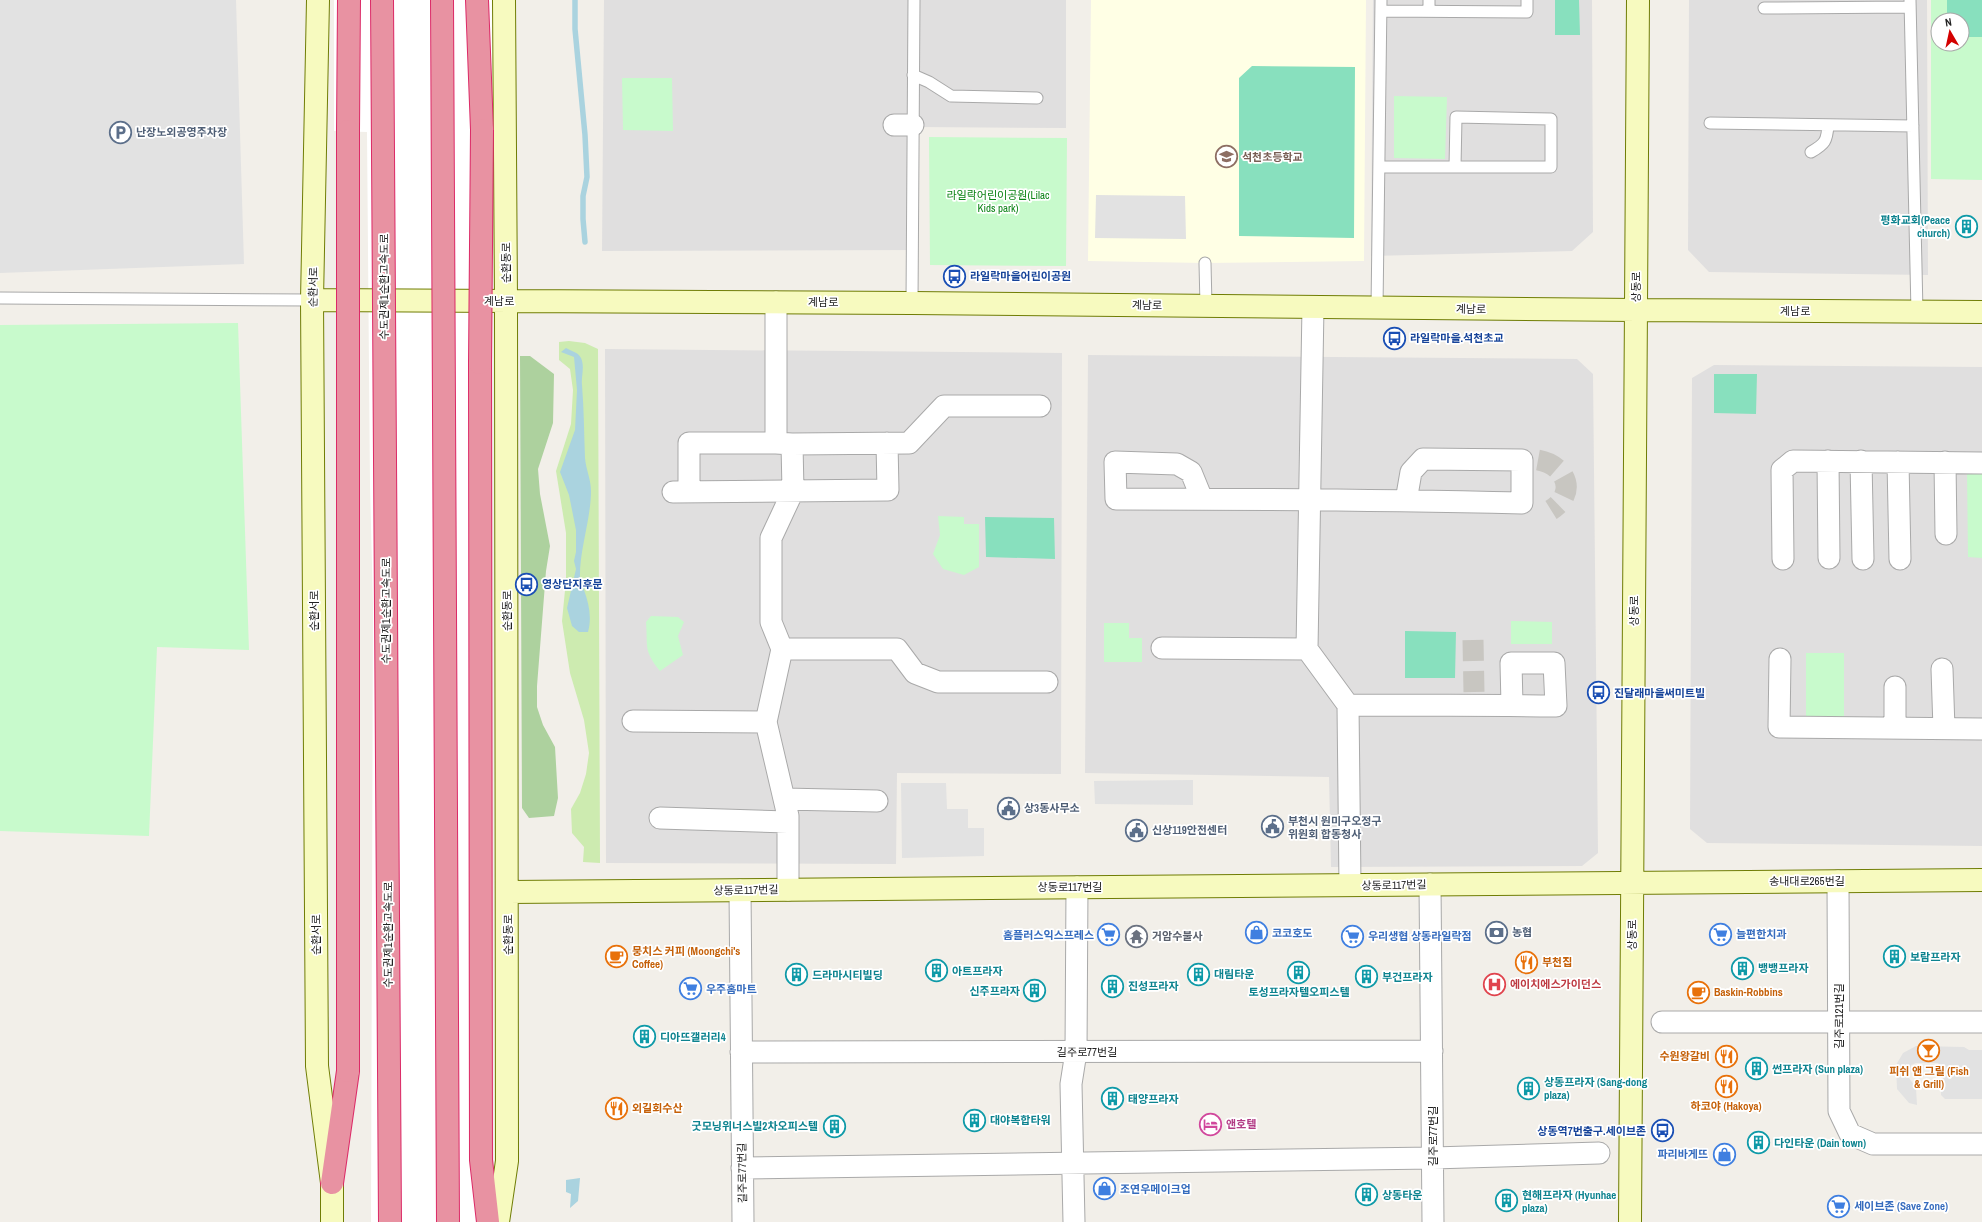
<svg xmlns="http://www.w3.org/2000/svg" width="1982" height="1222" viewBox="0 0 1982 1222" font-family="'Archivo Narrow','Noto Sans KR',sans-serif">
<rect width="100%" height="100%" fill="#f2efe9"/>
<path fill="#e0dfdf" d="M604,0h462v128l-147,-1 -1,123 -316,1z
M1373,0h219l1,232 -21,19 -201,5z
M1689,0h238l1,275 -219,-3 -21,-22z
M605,349l457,4 -1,421 -164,-1 -1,91 -290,-1z
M1088,355l489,4 16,15 5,479 -16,13 -251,1 -2,-90 -244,-4z
M1714,365l268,2v479l-275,-3 -17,-14 2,-451z"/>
<path fill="#ffffe5" d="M1091,0h275l-2,261 -159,2 -117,-2z"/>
<path fill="#cdebb0" d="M569,341l16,2 13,6 2,514 -17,-1 1,-15 -12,-14 -1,-24 9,-16 6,-19 3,-21 -5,-33 -14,-47 -8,-52 4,-41v-47l-10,-62 15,-47 2,-34 -3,-21 -11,-9v-18z"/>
<path fill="#add19e" d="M520,356h10l24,18 -1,49 -15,46 2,25 10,52 -4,25 -9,115v21l6,18 12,22 3,51 -4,18 -25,2 -7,-10z"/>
<path fill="#c8facc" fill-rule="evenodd" d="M1931,0h51v180l-51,-1zM1938,20h24v24h-24z
M622,78h50l1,53 -50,-1z
M1394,96l53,1 -2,62 -51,-1z
M929,137l138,1 -1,128 -136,-1z
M238,323l11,327 -92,-3 -8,189 -149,-5v-506z
M1967,472h15v86l-14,-1z
M938,516l26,1v7h15v43l-15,8 -21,-6 -10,-15 7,-19z
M651,616l27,1 6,5 -6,14 5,19 -23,16c-17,-21 -12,-24 -14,-49z
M1511,621l41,1v22h-41z
M1104,623h25v15h13v24h-38z
M1806,653h38v65l-38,-2z"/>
<path fill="#88e0be" d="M1555,0h24l1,35h-25z
M1947,0h35v37h-20v-17h-15z
M1252,66l103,1 -1,171 -115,-2v-158z
M1714,374h43l-1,40 -42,-1z
M985,517l69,1 1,41 -69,-2z
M1405,631l51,1 -1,46h-50z"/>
<path fill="#e2e2e2" d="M0,0h236l8,264 -244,9z
M1096,195l89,1 1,43 -91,-1z
M1193,780v25l-98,-1 -1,-23z
M901,783h45l1,26h21v19h16v28l-82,2z
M1916,1046l48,1 5,3h13v49h-37l-4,-4v-28l-3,-4h-22l-5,2 -2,13 7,10 1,17 -8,-2 -12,-14 -1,-24 7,-12z"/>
<path fill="#aad3df" d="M566,348c5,3 12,4 15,10 4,9 0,18 1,27 2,24 2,49 3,73 1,12 6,21 6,33 0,28 -12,60 -11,88 0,3 3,7 4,11 5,14 8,27 4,42h-9l-7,-6 -5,-18 9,-39 -2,-8 2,-9v-22l-7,-35 -9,-23 15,-42 2,-40 -3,-33 -13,-5z
M580,1178l-2,23 -8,7 1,-14 -5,-2v-12z"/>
<path fill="#fff" d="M334,0h170l-4,130h-18l-2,1092h-109l2,-617 -3,-119 -3,-354 -33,-1z"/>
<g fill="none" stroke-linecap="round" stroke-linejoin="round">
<path stroke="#aad3df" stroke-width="5.5" d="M575,0v29l10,106 2,42 -4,19v23l2,23"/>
<path stroke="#c8c6c1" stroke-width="21" stroke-dasharray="21 10" stroke-linecap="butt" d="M1538,460c28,5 40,33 13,50
M1473,640l1,52"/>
<defs>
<path id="lane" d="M1429,0v11
M1910,0l7,312
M1764,8l146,-1
M1381,11l146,1v-12
M913,75l16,7 22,14 86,2
M1710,123l203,3
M1811,152c14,-8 16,-11 17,-27
M1379,167h172v-48l-95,-2 -1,50
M1205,263l1,43
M0,298l312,2
M912,303l2,-303
M1377,308l4,-308"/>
<path id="street" d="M894,125h19
M776,302v141l16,1 1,47 -22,47v84l11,27 -16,73 22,94v74
M1313,307l-6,342 41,56 2,180
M792,444l117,-1 35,-37h96
M1828,461l1,97
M1861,461l2,98
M1898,462l2,97
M1945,462l1,72
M673,492l215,-2 -1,-47
M689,492v-49h87
M1202,499l-11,-27 -14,-8 -62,-2 1,37c135,0 270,1 406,4v-43l-99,-1 -12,13 -5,29
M1783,559l-1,-89 11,-9 189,2
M1162,648l145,1
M782,649h115l18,24 23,9h109
M1780,659l-1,68 203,2
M1942,669l2,60
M1895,687v41
M1348,705c69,0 138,0 208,1l-2,-43h-43l1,42
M633,721l133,1
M784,799l93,2
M660,818l128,4
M1838,881l1,230 11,23 23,10h109
M1430,884l3,338
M740,890l3,332
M1662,1022h320
M741,1052l691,-1
M742,1168l691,-10 166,-5
M1074,1222l-3,-138 5,-32 1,-165"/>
<path id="secondary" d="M318,0l-6,300 5,766 15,117v39
M312,300l600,3 724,7 346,2
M508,892l1474,-12
M498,1222l9,-61 -1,-860 -2,-301
M1630,1222l8,-1222"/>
<path id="highway" d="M477,0l5,130
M348,131l1,-131
M480,363l1,797 7,62
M332,1183l16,-112"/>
</defs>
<use href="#lane" stroke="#a9a9a9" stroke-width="13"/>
<use href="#street" stroke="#a9a9a9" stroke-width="23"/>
<use href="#secondary" stroke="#707d05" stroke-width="24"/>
<use href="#highway" stroke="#dc2a67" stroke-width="24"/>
<use href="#lane" stroke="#fff" stroke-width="11"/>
<use href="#street" stroke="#fff" stroke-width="21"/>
<use href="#secondary" stroke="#f7fabf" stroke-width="22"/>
<use href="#highway" stroke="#e892a2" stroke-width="22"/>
<defs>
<path id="highway-bridge" d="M382,0l8,1222
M442,0l6,1222
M480,363l2,-233
M348,1071v-940"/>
</defs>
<use href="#highway-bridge" stroke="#dc2a67" stroke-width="24" stroke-linecap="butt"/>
<use href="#highway-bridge" stroke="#e892a2" stroke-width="22"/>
</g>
<defs>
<symbol id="parking-ring" viewBox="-11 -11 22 22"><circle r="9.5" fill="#fff" stroke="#5c6f8a" stroke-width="1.5"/><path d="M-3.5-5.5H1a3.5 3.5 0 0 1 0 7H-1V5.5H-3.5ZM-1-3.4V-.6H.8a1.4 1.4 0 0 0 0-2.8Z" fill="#5c6f8a"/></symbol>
<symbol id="school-ring" viewBox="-11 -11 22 22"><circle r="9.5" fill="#fff" stroke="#8d6e63" stroke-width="1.5"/><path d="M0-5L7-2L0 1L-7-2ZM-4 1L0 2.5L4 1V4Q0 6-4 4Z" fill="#8d6e63"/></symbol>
<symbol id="building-ring" viewBox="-11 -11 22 22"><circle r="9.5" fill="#fff" stroke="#0f9aa8" stroke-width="1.5"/><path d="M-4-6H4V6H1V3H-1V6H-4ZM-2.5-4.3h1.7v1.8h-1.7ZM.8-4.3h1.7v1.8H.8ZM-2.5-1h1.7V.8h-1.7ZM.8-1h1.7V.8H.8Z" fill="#0f9aa8"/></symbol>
<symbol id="bus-ring" viewBox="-11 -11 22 22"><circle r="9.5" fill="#fff" stroke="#1a4fb4" stroke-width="1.5"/><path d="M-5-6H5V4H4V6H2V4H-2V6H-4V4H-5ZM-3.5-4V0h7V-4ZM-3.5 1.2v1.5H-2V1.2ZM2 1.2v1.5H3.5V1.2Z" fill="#1a4fb4"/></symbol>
<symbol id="civic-ring" viewBox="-11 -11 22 22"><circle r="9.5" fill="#fff" stroke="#5c6f8a" stroke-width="1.5"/><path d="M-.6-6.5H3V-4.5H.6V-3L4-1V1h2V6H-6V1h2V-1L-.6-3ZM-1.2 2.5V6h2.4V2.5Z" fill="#5c6f8a"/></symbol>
<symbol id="bank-ring" viewBox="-11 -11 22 22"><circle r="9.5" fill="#fff" stroke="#5c6f8a" stroke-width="1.5"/><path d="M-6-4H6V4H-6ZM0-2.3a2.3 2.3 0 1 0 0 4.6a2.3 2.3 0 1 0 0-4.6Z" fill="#5c6f8a"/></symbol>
<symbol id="shop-ring" viewBox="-11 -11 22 22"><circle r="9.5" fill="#fff" stroke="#3f7fe0" stroke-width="1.5"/><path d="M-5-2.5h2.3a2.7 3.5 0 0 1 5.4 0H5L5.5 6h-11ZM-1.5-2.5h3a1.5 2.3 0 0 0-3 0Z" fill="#3f7fe0"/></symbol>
<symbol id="supermarket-ring" viewBox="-11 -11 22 22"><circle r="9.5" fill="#fff" stroke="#3f7fe0" stroke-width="1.5"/><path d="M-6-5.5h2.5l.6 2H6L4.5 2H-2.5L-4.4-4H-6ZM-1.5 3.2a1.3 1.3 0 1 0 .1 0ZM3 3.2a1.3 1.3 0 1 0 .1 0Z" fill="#3f7fe0"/></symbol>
<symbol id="temple-ring" viewBox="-11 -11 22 22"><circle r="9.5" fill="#fff" stroke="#6b7280" stroke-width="1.5"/><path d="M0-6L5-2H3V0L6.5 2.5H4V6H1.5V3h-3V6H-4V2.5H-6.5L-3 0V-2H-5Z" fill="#6b7280"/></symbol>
<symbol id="cafe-ring" viewBox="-11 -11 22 22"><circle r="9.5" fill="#fff" stroke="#e8710a" stroke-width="1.5"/><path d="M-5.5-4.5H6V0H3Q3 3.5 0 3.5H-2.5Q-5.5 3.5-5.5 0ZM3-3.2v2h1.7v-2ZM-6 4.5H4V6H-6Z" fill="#e8710a"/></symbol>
<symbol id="restaurant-ring" viewBox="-11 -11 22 22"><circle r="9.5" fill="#fff" stroke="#e8710a" stroke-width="1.5"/><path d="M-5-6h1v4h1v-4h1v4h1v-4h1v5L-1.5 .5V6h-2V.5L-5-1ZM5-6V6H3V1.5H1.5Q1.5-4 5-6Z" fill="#e8710a"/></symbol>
<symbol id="hospital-ring" viewBox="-11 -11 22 22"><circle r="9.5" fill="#fff" stroke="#e0444e" stroke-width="1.5"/><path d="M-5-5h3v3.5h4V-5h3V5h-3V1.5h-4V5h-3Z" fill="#e0444e"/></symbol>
<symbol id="bar-ring" viewBox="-11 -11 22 22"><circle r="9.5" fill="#fff" stroke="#e8710a" stroke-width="1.5"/><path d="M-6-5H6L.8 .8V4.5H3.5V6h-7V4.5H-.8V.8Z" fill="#e8710a"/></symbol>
<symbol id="hotel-ring" viewBox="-11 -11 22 22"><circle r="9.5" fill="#fff" stroke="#d1479c" stroke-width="1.5"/><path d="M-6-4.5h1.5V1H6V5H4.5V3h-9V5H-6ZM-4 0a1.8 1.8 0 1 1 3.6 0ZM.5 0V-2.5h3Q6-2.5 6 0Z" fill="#d1479c"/></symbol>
</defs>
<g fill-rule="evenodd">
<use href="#parking-ring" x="108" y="120" width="25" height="25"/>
<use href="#school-ring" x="1214" y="144" width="25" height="25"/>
<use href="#building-ring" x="1954" y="214" width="25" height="25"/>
<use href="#bus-ring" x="942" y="264" width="25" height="25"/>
<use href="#bus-ring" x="1382" y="326" width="25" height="25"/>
<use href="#bus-ring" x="514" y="572" width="25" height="25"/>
<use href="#bus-ring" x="1586" y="680" width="25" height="25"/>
<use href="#civic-ring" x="996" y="796" width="25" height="25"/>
<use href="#civic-ring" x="1260" y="814" width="25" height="25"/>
<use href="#civic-ring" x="1124" y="818" width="25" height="25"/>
<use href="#bank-ring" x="1484" y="920" width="25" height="25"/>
<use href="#shop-ring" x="1244" y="920" width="25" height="25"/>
<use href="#supermarket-ring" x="1708" y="922" width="25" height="25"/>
<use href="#supermarket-ring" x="1096" y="922" width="25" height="25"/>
<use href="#temple-ring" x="1124" y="924" width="25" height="25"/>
<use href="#supermarket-ring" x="1340" y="924" width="25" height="25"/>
<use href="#cafe-ring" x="604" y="944" width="25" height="25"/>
<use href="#building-ring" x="1882" y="944" width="25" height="25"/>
<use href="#restaurant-ring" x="1514" y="950" width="25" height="25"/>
<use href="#building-ring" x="1730" y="956" width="25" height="25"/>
<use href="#building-ring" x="924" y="958" width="25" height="25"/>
<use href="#building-ring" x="1286" y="960" width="25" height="25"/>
<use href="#building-ring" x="1186" y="962" width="25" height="25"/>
<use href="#building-ring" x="784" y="962" width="25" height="25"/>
<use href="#building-ring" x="1354" y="964" width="25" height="25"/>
<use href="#hospital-ring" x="1482" y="972" width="25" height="25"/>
<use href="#building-ring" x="1100" y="974" width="25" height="25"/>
<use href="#supermarket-ring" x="678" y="976" width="25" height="25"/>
<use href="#building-ring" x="1022" y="978" width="25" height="25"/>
<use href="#cafe-ring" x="1686" y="980" width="25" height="25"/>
<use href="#building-ring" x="632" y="1024" width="25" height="25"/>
<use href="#bar-ring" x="1916" y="1038" width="25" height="25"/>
<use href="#restaurant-ring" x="1714" y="1044" width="25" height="25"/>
<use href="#building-ring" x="1744" y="1056" width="25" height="25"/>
<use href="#restaurant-ring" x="1714" y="1074" width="25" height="25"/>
<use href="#building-ring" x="1516" y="1076" width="25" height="25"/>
<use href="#building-ring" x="1100" y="1086" width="25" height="25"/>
<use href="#restaurant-ring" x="604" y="1096" width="25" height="25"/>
<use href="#building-ring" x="962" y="1108" width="25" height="25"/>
<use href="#hotel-ring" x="1198" y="1112" width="25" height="25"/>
<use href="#building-ring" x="822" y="1114" width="25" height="25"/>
<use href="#bus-ring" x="1650" y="1118" width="25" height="25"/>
<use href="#building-ring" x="1746" y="1130" width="25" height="25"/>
<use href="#shop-ring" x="1712" y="1142" width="25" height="25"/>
<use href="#shop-ring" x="1092" y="1176" width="25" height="25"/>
<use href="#building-ring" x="1354" y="1182" width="25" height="25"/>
<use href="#building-ring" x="1494" y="1188" width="25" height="25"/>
<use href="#supermarket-ring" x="1826" y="1194" width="25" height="25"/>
</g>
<g text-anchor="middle" stroke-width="3.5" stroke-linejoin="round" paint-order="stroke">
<g font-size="11" font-weight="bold" fill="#4e5e75" stroke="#fff" text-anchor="start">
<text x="136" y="136">난장노외공영주차장</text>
<text x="1024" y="812">상3동사무소</text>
<text x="1288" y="825">부천시 원미구오정구<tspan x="1288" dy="13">위원회 합동청사</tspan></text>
<text x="1152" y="834">신상119안전센터</text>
<text x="1512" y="936">농협</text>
</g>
<g font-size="11" font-weight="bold" fill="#785e54" stroke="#fff" text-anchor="start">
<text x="1242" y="161">석천초등학교</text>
</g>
<g font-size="11" fill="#0c8416" stroke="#fff">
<text x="998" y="199">라일락어린이공원(Lilac<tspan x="998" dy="13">Kids park)</tspan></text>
</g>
<g font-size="11" font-weight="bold" fill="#0d838f" stroke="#fff" text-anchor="start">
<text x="1950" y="224" text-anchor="end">평화교회(Peace<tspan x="1950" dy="13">church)</tspan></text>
<text x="1910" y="961">보람프라자</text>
<text x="1758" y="972">뱅뱅프라자</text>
<text x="952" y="975">아트프라자</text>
<text x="1214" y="978">대림타운</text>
<text x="812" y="979">드라마시티빌딩</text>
<text x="1382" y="981">부건프라자</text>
<text x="1128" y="990">진성프라자</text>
<text x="1020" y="995" text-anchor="end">신주프라자</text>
<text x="1299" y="996" text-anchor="middle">토성프라자텔오피스텔</text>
<text x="660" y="1041">디아뜨갤러리4</text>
<text x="1772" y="1073">썬프라자 (Sun plaza)</text>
<text x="1544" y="1086">상동프라자 (Sang-dong<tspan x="1544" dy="13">plaza)</tspan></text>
<text x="1128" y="1103">태양프라자</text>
<text x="990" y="1124">대야복합타워</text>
<text x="818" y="1130" text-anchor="end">굿모닝위너스빌2차오피스텔</text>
<text x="1774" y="1147">다인타운 (Dain town)</text>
<text x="1382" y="1199">상동타운</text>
<text x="1522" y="1199">현해프라자 (Hyunhae<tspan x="1522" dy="13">plaza)</tspan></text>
</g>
<g font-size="11" fill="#222" stroke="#fff">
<text transform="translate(506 263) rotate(-90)" y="4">순환동로</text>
<text transform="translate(313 287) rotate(-89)" y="4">순환서로</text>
<text transform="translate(384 287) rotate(-90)" y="4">수도권제1순환고속도로</text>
<text transform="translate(1636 287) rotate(-90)" y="4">상동로</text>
<text x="499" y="305">계남로</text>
<text x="823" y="306">계남로</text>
<text transform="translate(1147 305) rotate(1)" y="4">계남로</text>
<text transform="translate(1471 309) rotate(1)" y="4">계남로</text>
<text x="1795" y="315">계남로</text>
<text transform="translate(314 611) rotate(-90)" y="4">순환서로</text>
<text transform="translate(386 611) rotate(-90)" y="4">수도권제1순환고속도로</text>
<text transform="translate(507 611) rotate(-90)" y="4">순환동로</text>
<text transform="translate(1634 611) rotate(-90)" y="4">상동로</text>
<text x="1807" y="885">송내대로265번길</text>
<text transform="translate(1394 885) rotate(-1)" y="4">상동로117번길</text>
<text x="1070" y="891">상동로117번길</text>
<text transform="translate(746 890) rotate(-1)" y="4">상동로117번길</text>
<text transform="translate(316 935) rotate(-90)" y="4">순환서로</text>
<text transform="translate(388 935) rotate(-90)" y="4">수도권제1순환고속도로</text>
<text transform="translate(508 935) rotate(-90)" y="4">순환동로</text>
<text transform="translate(1632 935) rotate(-90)" y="4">상동로</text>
<text transform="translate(1839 1016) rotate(-90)" y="4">길주로121번길</text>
<text x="1087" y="1056">길주로77번길</text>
<text transform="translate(1433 1136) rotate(-90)" y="4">길주로77번길</text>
<text transform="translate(742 1173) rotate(-91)" y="4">길주로77번길</text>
</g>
<g font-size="11" font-weight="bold" fill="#164399" stroke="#fff" text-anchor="start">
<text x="970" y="280">라일락마을어린이공원</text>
<text x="1410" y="342">라일락마을.석천초교</text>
<text x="542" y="588">영상단지후문</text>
<text x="1614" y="697">진달래마을써미트빌</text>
<text x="1646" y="1135" text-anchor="end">상동역7번출구.세이브존</text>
</g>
<g font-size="11" font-weight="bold" fill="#366cbe" stroke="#fff" text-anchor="start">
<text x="1272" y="937">코코호도</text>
<text x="1736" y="938">늘편한치과</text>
<text x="1094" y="939" text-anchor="end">홈플러스익스프레스</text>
<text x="1368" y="940">우리생협 상동라일락점</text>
<text x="706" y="993">우주홈마트</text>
<text x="1708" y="1158" text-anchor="end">파리바게뜨</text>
<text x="1120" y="1193">조연우메이크업</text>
<text x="1854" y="1210">세이브존 (Save Zone)</text>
</g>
<g font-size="11" font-weight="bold" fill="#5b616d" stroke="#fff" text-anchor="start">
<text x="1152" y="940">거암수불사</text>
</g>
<g font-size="11" font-weight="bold" fill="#c56008" stroke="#fff" text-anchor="start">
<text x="632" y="955">뭉치스 커피 (Moongchi's<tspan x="632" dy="13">Coffee)</tspan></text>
<text x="1542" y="966">부천집</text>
<text x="1714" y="996">Baskin-Robbins</text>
<text x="1710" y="1060" text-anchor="end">수원왕갈비</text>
<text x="1929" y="1075" text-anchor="middle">피쉬 앤 그릴 (Fish<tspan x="1929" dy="13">&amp; Grill)</tspan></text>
<text x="1726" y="1110" text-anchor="middle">하코야 (Hakoya)</text>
<text x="632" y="1112">외길회수산</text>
</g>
<g font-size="11" font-weight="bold" fill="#be3a42" stroke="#fff" text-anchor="start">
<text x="1510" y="988">에이치에스가이던스</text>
</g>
<g font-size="11" font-weight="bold" fill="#b23c85" stroke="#fff" text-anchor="start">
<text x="1226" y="1128">앤호텔</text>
</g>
</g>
<g transform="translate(1950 32) rotate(351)"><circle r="19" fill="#ffffff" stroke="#a7a7a7"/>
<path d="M0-3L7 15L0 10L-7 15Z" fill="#d40000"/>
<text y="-6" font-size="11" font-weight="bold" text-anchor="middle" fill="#222222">N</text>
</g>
</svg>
